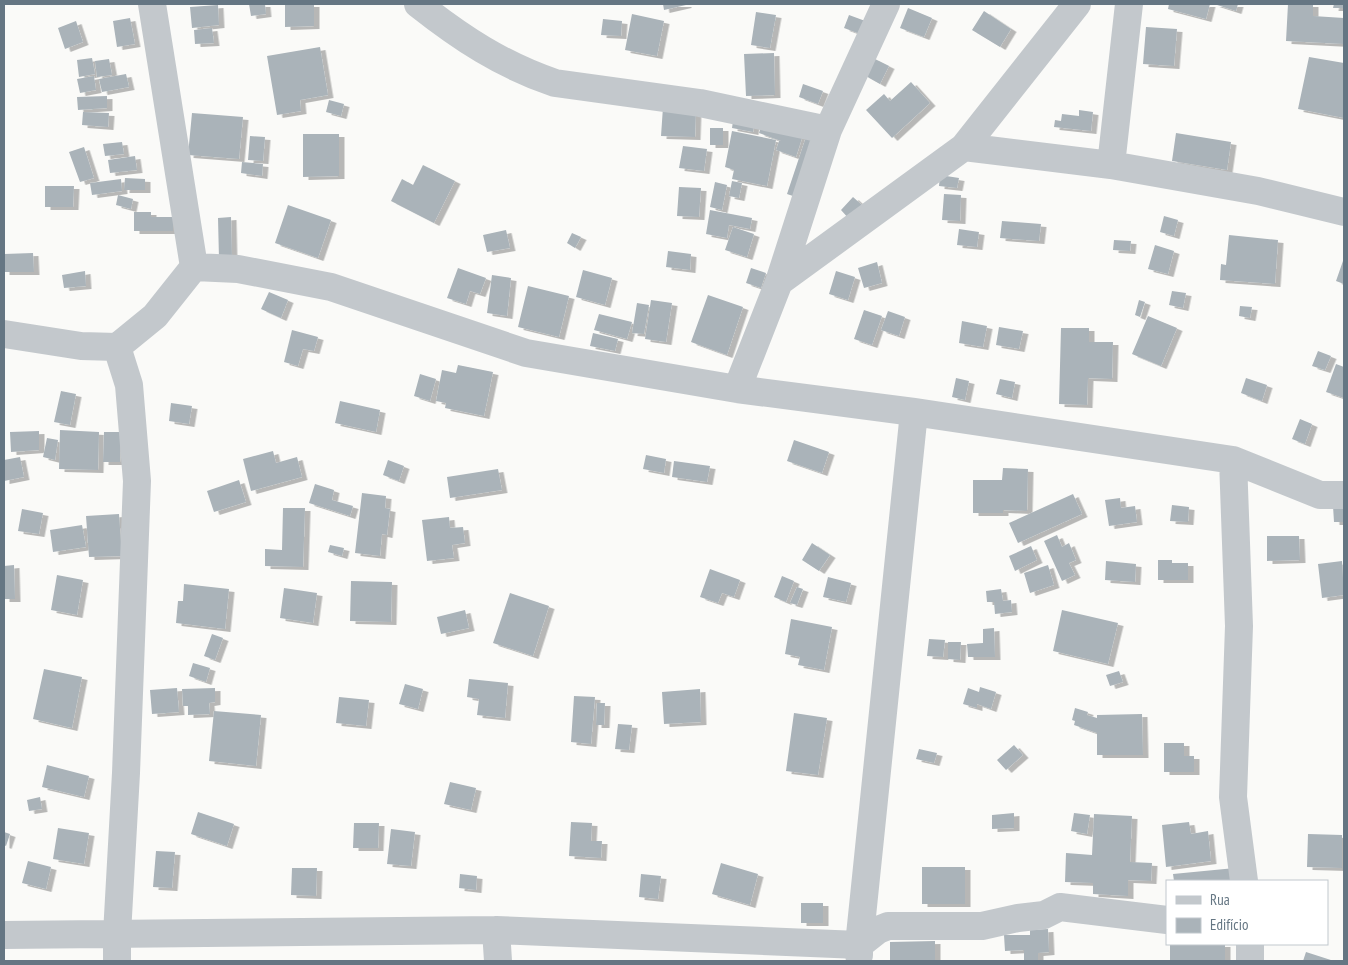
<svg xmlns="http://www.w3.org/2000/svg" width="1348" height="965" viewBox="0 0 1348 965" font-family="'PT Sans Narrow',sans-serif">
<defs>
<filter id="shadow"><feDropShadow dx="5.5" dy="3" stdDeviation="0" flood-color="#0004"/></filter>
</defs>
<rect width="100%" height="100%" fill="#fafaf8"/>
<path fill="#aab3b9" filter="url(#shadow)" d="M249,4h16l1,10 -15,2z
M285,4h29v22l-29,1z
M663,4h23v1l-22,5z
M1169,4h41l-4,15 -38,-10z
M1214,4h24l-2,7z
M1288,4h25v12l31,2v26l-58,-3z
M1334,4h10v4h-11z
M218,5l1,20 -27,3 -2,-21z
M908,8l24,10 -8,19 -24,-9z
M984,11l27,18 -11,18 -28,-17z
M756,12l20,3 -6,33 -19,-3z
M632,14l32,7 -7,35 -32,-6z
M849,15l19,7 -5,13 -19,-7z
M130,18l5,26 -18,3 -4,-26z
M603,19l19,2 -1,15 -20,-1z
M76,21l7,21 -18,7 -7,-21z
M1146,27l31,2 -3,37 -31,-2z
M212,28l2,15 -19,1 -1,-14z
M320,47l8,48 -28,5 1,11 -24,4 -10,-59z
M774,53l1,42 -29,1 -2,-42z
M1309,57l35,6v55l-46,-9z
M92,58l3,16 -16,3 -2,-17z
M873,58l16,8 -9,18 -16,-9z
M109,59l3,16 -15,2 -2,-16z
M126,74l3,13 -27,5 -3,-13z
M94,76l2,14 -16,3 -3,-14z
M911,82l19,21 -38,35 -26,-28 18,-16 6,7z
M803,84l20,7 -5,13 -19,-7z
M107,96v12l-29,2 -1,-13z
M329,100l15,4 -3,12 -15,-4z
M663,107l33,2 -1,28 -34,-1z
M1079,110l14,2 -2,19 -37,-4 1,-7 6,1 1,-7 17,2z
M83,112l26,1 -1,14 -26,-2z
M192,113l51,4 -4,42 -51,-4z
M733,121l21,5 -1,6 -21,-4z
M763,121l40,14 -7,22 -20,-7 3,-9h2l-22,-8z
M710,128h13v17h-13z
M732,131l44,9 -9,46 -35,-7 2,-9 -9,-3z
M1176,133l55,9 -4,28 -55,-9z
M303,134h36v42l-36,1z
M250,136l15,1 -2,24 -15,-1z
M806,137l10,3 -20,57 -9,-3z
M122,142l2,12 -19,2 -2,-12z
M683,146l24,3 -3,22 -25,-3z
M84,147l10,31 -14,4 -11,-30z
M135,156l2,14 -27,3 -2,-13z
M242,162l21,2 -1,12 -21,-3z
M423,165l32,16 -21,42 -43,-22 11,-22 11,6z
M940,175l19,3 -2,10 -18,-2z
M125,178l20,1v11h-21z
M121,179l1,12 -30,4 -2,-12z
M732,181l10,2 -3,15 -10,-2z
M715,182l12,3 -5,25 -12,-3z
M45,186h29l-1,21h-28z
M679,187l22,1 -2,29 -22,-1z
M944,194l17,1 -1,26 -18,-1z
M118,195l15,4 -2,10 -15,-4z
M853,197l10,9 -13,14 -9,-10z
M288,205l43,15 -13,38 -43,-15z
M710,210l42,8 -2,11 -21,-4 -2,13 -21,-4z
M134,212h17v5h22v14h-39z
M1164,216l14,4 -4,16 -14,-4z
M231,217l1,42h-13l-1,-41z
M1002,221l39,3 -2,17 -39,-3z
M733,227l21,7 -7,23 -22,-7z
M959,229l20,3 -2,15 -20,-2z
M506,230l4,18 -23,4 -4,-17z
M572,233l9,4 -6,11 -8,-5z
M1229,235l49,5 -3,44 -55,-4 1,-16 5,1z
M1114,240l17,1 -1,10 -17,-1z
M1155,245l19,6 -6,23 -20,-5z
M668,251l23,3 -1,16 -24,-3z
M33,253l1,19h-30v-18z
M1344,258v26l-8,-3z
M877,262l5,21 -18,5 -6,-20z
M458,268l28,10 -6,16 -10,-3 -4,13 -19,-6z
M751,268l15,5 -5,15 -15,-5z
M583,270l29,8 -7,27 -29,-8z
M85,271l1,15 -22,2 -2,-13z
M836,271l19,6 -7,23 -19,-6z
M492,275l19,3 -4,38 -20,-3z
M528,286l41,10 -10,41 -41,-10z
M1172,291l14,2 -3,15 -14,-3z
M269,292l19,8 -7,18 -20,-9z
M708,295l35,12 -16,48 -36,-13z
M651,300l21,3 -6,39 -21,-3z
M1139,300l6,2 -5,15 -5,-2z
M637,303l12,2 -5,29 -12,-1z
M1240,306l12,1 -2,11 -11,-2z
M864,310l18,6 -10,29 -18,-6z
M888,311l17,6 -6,19 -18,-6z
M599,314l33,8 -5,17 -33,-9z
M1148,316l29,12 -16,38 -29,-12z
M962,321l25,5 -4,21 -24,-4z
M999,327l24,4 -4,18 -23,-4z
M1061,328h28v14h24l-1,37 -24,-1 -1,27 -28,-1z
M292,330l26,7 -4,14 -11,-2 -5,17 -14,-4z
M593,333l25,6 -3,12 -25,-5z
M1318,351l13,5 -6,14 -13,-4z
M1336,364l8,3v31l-18,-6z
M458,365l35,7 -9,44 -39,-8 1,-5 -10,-2 6,-31 14,3z
M420,374l16,5 -6,22 -16,-5z
M956,378l13,3 -4,19 -13,-3z
M1246,378l21,7 -5,16 -21,-8z
M1000,379l15,3 -3,16 -16,-4z
M61,391l15,3 -6,31 -16,-3z
M340,401l40,9 -4,22 -41,-9z
M171,403l21,3 -3,18 -20,-3z
M1300,419l12,5 -7,20 -13,-5z
M60,430l39,2 -1,38 -39,-1z
M39,431v19l-28,2 -1,-20z
M104,432h17l-1,30h-17z
M47,438l11,2 -3,20 -12,-3z
M794,440l35,12 -7,21 -35,-12z
M273,451l3,12 21,-6 5,20 -51,14 -8,-32z
M646,455l20,4 -2,14 -21,-4z
M20,457l4,20 -20,4v-21z
M388,460l16,6 -5,15 -16,-6z
M674,461l36,5 -3,16 -35,-5z
M1003,468l25,1 -1,42 -24,-1v3h-30v-33h29z
M498,469l4,21 -52,8 -3,-21z
M239,480l7,22 -32,10 -7,-21z
M315,484l19,6 -2,10 21,6 -3,10 -41,-13z
M362,493l24,3 -1,12 5,1 -3,26 -5,-1 -2,22 -25,-3z
M1073,494l9,20 -64,29 -9,-20z
M1120,498l1,10 14,-2 2,16 -28,4 -4,-26z
M1172,505l17,2 -1,15 -18,-1z
M1333,506h11v16h-10z
M283,508h22l-2,59 -38,-1v-17l17,1z
M22,509l21,4 -4,21 -21,-3z
M119,514l3,42 -33,1 -3,-41z
M449,517l1,11 13,-1 2,16 -13,2 2,13 -27,3 -5,-41z
M82,525l4,22 -33,5 -3,-22z
M1057,535l5,12 7,-4 7,17 -7,3 6,12 -13,6 -18,-40z
M1267,536h32l1,24 -33,1z
M812,543l18,12 -11,16 -17,-11z
M330,545l14,3 -2,8 -14,-4z
M1031,546l6,14 -22,11 -6,-15z
M1158,560h14v3h16v17h-30z
M1106,561l30,3 -1,18 -30,-2z
M1342,561l2,34 -22,3 -4,-34z
M14,565l1,34h-11v-33z
M1048,565l6,20 -24,8 -6,-20z
M710,569l30,11 -6,17 -12,-4 -4,10 -18,-6z
M57,575l26,5 -6,35 -26,-5z
M782,576l12,5 -8,21 -12,-5z
M828,577l23,6 -5,19 -23,-5z
M351,581l41,1 -1,40 -41,-1z
M184,584l45,5 -4,40 -49,-6 2,-22h5z
M797,587l6,2 -6,16 -7,-2z
M284,588l33,5 -4,30 -33,-5z
M1001,589l2,12 8,-1 1,12 -17,2 -1,-12h-7l-1,-11z
M510,593l39,13 -16,50 -40,-13z
M465,610l4,18 -28,6 -4,-17z
M1062,610l56,13 -10,41 -55,-13z
M791,619l41,8 -8,43 -26,-5 2,-8 -15,-3z
M994,628l1,29h-27l-1,-13 16,-1v-14z
M212,634l11,4 -8,22 -11,-4z
M929,639l16,1 -2,17 -16,-1z
M948,642h13l-1,18 -12,-1z
M193,663l17,5 -4,14 -17,-6z
M44,669l38,8 -10,51 -39,-9z
M1119,671l4,11 -13,4 -4,-11z
M469,679l39,4 -3,35 -28,-3 2,-16 -12,-2z
M405,684l18,5 -5,20 -19,-5z
M980,687l16,5 -5,17 -14,-5v4l-14,-4 5,-16 11,4z
M177,688l2,24 -27,2 -2,-24z
M215,688v14l-6,1 1,11 -22,1v-9h-5l-1,-17z
M700,689l1,33 -37,2 -2,-32z
M574,696l21,1 -4,47 -20,-2z
M339,697l30,3 -3,26 -30,-3z
M597,703h8l-1,22h-8z
M1075,708l13,4 -1,3 10,3v-3l45,-1 1,41h-46v-22l-23,-8 1,-4 -3,-1z
M214,711l47,4 -5,51 -47,-5z
M794,713l33,5 -9,57 -32,-4z
M618,724l14,1 -3,25 -14,-1z
M1164,743h20v13h10v16h-30z
M1014,745l9,10 -17,15 -9,-10z
M919,749l18,4 -3,10 -18,-4z
M47,765l42,11 -5,21 -42,-10z
M450,782l26,6 -5,22 -27,-6z
M40,797l2,12 -13,2 -2,-11z
M198,812l36,12 -7,22 -36,-12z
M1014,813v15l-22,1v-14z
M1074,813l16,2 -3,19 -16,-3z
M1094,814l38,2 -2,46 22,1 -1,18 -23,-1v16l-35,-2v-11l-28,-1 1,-29 26,2z
M571,822l21,1 -1,18h11l-1,17 -32,-2z
M1189,822l2,12 17,-3 3,30 -45,6 -4,-42z
M354,823h25l-1,25h-25z
M58,828l31,5 -5,31 -31,-5z
M391,829l24,3 -4,34 -24,-2z
M4,832l6,2 -4,12 -2,-1z
M1308,834l34,1v33l-35,-1z
M156,851l19,1 -3,36 -19,-1z
M28,861l23,6 -5,22 -24,-6z
M721,863l37,11 -8,31 -38,-11z
M922,867h43v37h-43z
M292,868h25l-1,28 -25,-1z
M1235,868l3,13h-64l-1,-7z
M460,874l17,2 -1,14 -17,-2z
M641,874l20,2 -3,23 -19,-2z
M801,903h22v20h-22z
M1048,929l1,23 -11,1v8h-14v-11l-19,1 -1,-16h26v-5z
M935,941v19h-45v-18z
M1170,944h55v17h-55z
M1306,952l28,9h-31z"/>
<g fill="none" stroke-linecap="round" stroke-linejoin="round">
<path stroke="#c3c8cc" stroke-width="28" d="M418,4c43,34 84,61 137,79l145,20 128,27
M964,147l147,18 147,26 86,21
M1111,165l18,-161
M194,267l44,2 93,18 195,66 211,36 177,23 319,48 87,35h24
M779,282l185,-135 113,-143
M4,334l77,12 36,1
M737,389l42,-107 49,-152 58,-126
M1233,460l6,166 -6,171 11,84
M496,930l2,31
M4,935l492,-5 363,15 19,-15 10,-4h94l36,-8 26,-3 16,-8 107,13
M1250,944v17
M859,955v-10l55,-533
M117,961v-27l9,-161 11,-292 -8,-96 -12,-38 38,-31 39,-49 -42,-263"/>
</g>
<rect width="1348" height="965" fill="none" stroke="#657683" stroke-width="10"/>
<rect x="1166" y="880" width="162" height="65" fill="#ffffff" stroke="#c1c8cd"/>
<rect x="1176" y="896" width="25" height="8" fill="#c3c8cc" stroke="#c1c8cd"/>
<text x="1210" y="905" font-size="15" fill="#657683">Rua</text>
<rect x="1176" y="918" width="25" height="15" fill="#aab3b9" stroke="#c1c8cd"/>
<text x="1210" y="930" font-size="15" fill="#657683">Edifício</text>
</svg>
